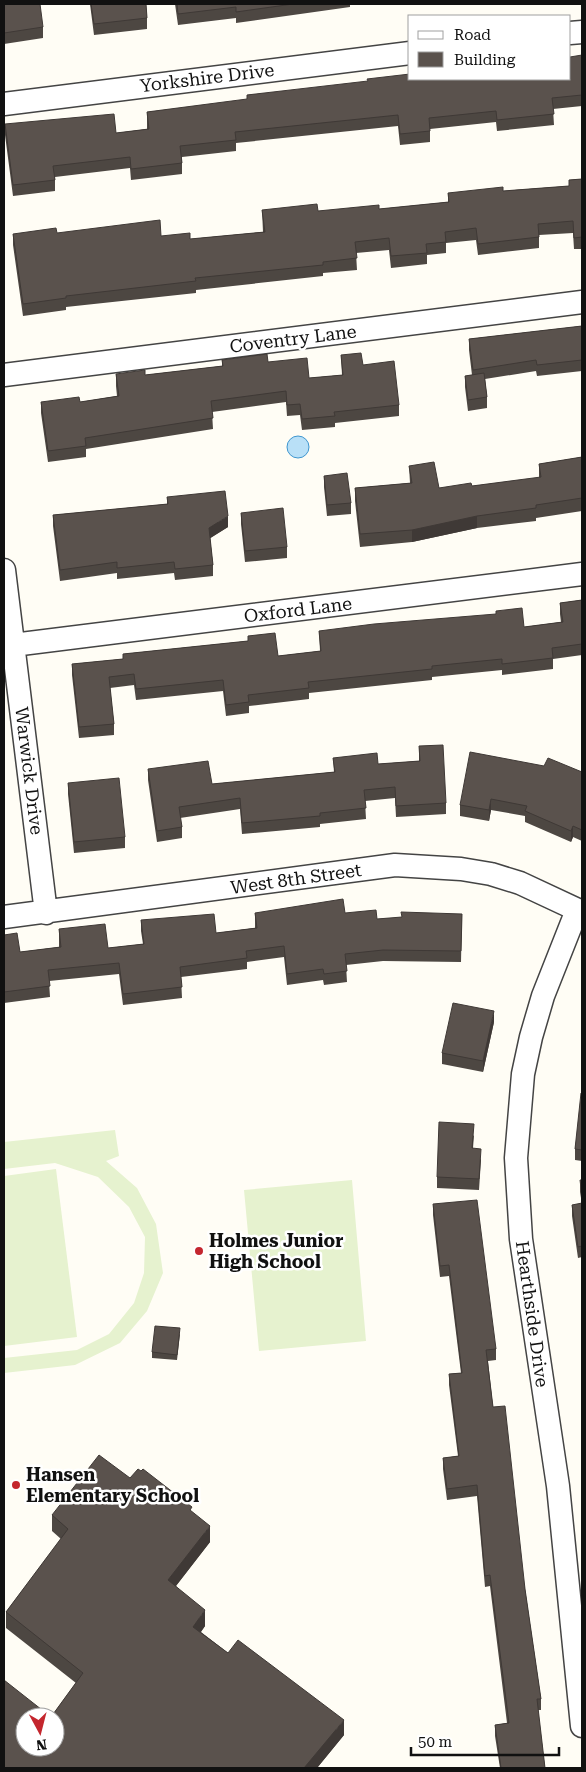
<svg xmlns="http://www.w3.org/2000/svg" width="586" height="1772" viewBox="0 0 586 1772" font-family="'Roboto Serif',serif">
<rect width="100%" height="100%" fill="#fffdf5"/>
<path fill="#e6f2cf" d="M115,1130l4,26 -13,5 31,27 19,36 7,49 -16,38 -27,32 -45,22 -71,8v-15l73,-8 32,-16 25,-31 10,-30 1,-36 -16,-30 -31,-30 -43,-14 -51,6v-27z
M56,1169l21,168 -73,9v-170z
M352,1180l14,161 -107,10 -15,-161z"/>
<path fill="#b9e0f7" stroke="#3f96cf" d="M287 447a11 11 0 1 1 22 0a11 11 0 1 1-22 0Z"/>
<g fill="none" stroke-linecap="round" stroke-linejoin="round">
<defs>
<path id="minor" d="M570,33l12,-1
M4,104l406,-51
M4,375l578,-73
M4,570l42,343
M13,645l569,-71
M577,910l-34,86 -12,41 -8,37 -7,84 5,81 37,247 24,240
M4,917l391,-52 66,4 30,5 29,9 62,29"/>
</defs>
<use href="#minor" stroke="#444" stroke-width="25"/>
<use href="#minor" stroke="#fff" stroke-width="22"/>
</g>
<path fill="#4d4742" d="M4,4l39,23v11l-39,6z
M90,4h56l1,14v11l-53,6z
M175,4h175v3l-114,16v-5l-58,7z
M582,55v51l-29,3 1,16 -57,6 -1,-9 -66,7v13l-30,3 -2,-19 -162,17v8l-54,6v17l-51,6 -1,-12 -75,9v14l-42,5 -8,-61v-11l111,9 31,-4v-17l100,-12v-5l163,-16h160z
M582,179v70h-8l-1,-16 -34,2v13l-61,7 -2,-15 -30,3v10l-19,2v9l-36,4 -2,-18 -33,3 1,17 -34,3v3l-127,14v3l-130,14v3l-43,6 -10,-71v-11l44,-1 104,3 29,3 73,-7 -1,-22 56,1 61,-2 69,-7v-9l55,-2 66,-5v-6z
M582,326v45l-45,5 -1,-5 -51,8 2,18v11l-19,3 -3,-24v-11l7,-1 -3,-25v-11z
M341,355l22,10 36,40v11l-64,7v4l-33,3 -2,-15 -13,1 -1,-14 -74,10 1,17 -127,20v8l-38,5 -7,-49v-11h39l37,-6 -1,-10v-12l29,1 77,-9v-6l46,2 41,16 33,-3z
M582,457v54l-46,7v3l-59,7 -65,14 -52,5 -5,-46v-13l55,-5 -1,-17 30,22 33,-2 67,-8v-14z
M324,476l27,27v11l-24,2 -3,-29z
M167,497l61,30 -18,11 3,27v11l-38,4 -1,-7 -57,6v-6l-57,8 -7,-55v-11l114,-11z
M241,513l46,34v11l-42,4 -4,-38z
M582,600v55l-29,4v10l-51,6v-5l-70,7v3l-123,13v6l-60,7v7l-23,3 -3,-25 -87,9 -2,-15 -24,3 4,36v11l-35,3 -7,-63v-11l51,-5v-5l125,-13v-5l30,20 42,-5 -1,-20 205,-4 37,-5 -1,-8v-11z
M419,746l27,57v11l-50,3 -1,-19 -30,3 1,18 -46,5v3l-78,7 -2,-25 -60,9 2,9v11l-25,4 -9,-62v-11l64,15 122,-12 -1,-14 45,6 41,-3z
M582,772v69l-9,-4 -2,5 -46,-20v-6l-34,-6 -2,11 -29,-5v-11z
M68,783l57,54v11l-51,5 -6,-59z
M255,913h90l32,6 85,-5 -1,48 -78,-1 -37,4 1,17 -23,3 -1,-5 -36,5 -3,-28 -37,5v7l-66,8 1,21 -59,7 -4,-31 -70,7 1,16 -46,6v-68l16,17 39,-5v-18l49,19 35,-4 -2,-13v-11l75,13 39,-5z
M494,1022l-11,50 -41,-8v-11z
M582,1094v67l-7,-1v-11z
M474,1135l-1,13 8,12 -2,30 -42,-2v-11z
M580,1180h2v77l-4,1 -6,-42v-11l10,-1 -2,-12z
M433,1204l63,145v11l-8,1 5,46 32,182 16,110v11h-3l7,58h-45l-5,-32v-11l12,-2 -17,-137 -5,1 -8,-91 -30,4 -4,-31v-11l15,-2 -9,-71v-11l12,-1 -12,-97 -9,1 -7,-62z
M180,1334l-3,26 -25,-2v-6z
M130,1478l62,34 18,30 -34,44 29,40 -4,6 27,21 116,82 -27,33h-313l47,-51 25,-34 -70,-55v-16l55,-73 -9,-8v-16z"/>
<path fill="#3f3936" d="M228,516v11l-19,12v-11z
M477,516v12l-65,14v-12z
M491,799v11l-2,11v-11z
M573,826v11l-2,5v-11z
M494,1011v11l-11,50v-11z
M210,1526v16l-42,54v-16z
M205,1610v16l-12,16v-15z
M344,1720v15l-27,33h-13z"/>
<path fill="#5a524d" stroke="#3f3936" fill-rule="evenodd" d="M4,4h36l3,23 -39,6z
M91,4h55l1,14 -53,6z
M177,4h116l-57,8v-5l-58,7z
M582,55v40l-30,3 2,16 -57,6 -1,-9 -67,7 1,13 -30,3 -2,-19 -163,17 1,8 -56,6 2,17 -51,6 -1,-12 -77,9 2,14 -42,5 -8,-61 109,-10 2,19 33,-4 -2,-17 100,-13v-4l121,-14 -1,-2 43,-5v5h160v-22z
M582,179v58l-8,1 -1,-17 -35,3 1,13 -61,7 -2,-16 -31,4 1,10 -20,2 1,9 -36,3 -2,-18 -34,4 2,16 -34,4v3l-128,13 1,3 -130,15v2l-43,6 -10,-70 43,-6 1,5 103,-13 1,16 29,-3v6l75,-7 -3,-22 55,-6 1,7 61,-6v4l70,-7 -1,-9 55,-6v4l66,-5v-6z
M582,326v34l-45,5 -1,-5 -63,10 -4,-31z
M361,353l2,12 31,-4 5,44 -65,7 1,4 -33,3 -2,-15 -13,1 -1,-14 -75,10 2,17 -128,20 1,8 -38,5 -7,-49 38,-5 1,5 39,-6 -3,-22 29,-4v5l78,-9 -1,-6 45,-6 1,8 39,-4 2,20 34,-3 -2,-20z
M484,373l3,24 -19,3 -3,-24z
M582,457v41l-46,7v3l-59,8 -65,14 -52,4 -5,-46 57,-5 -3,-17 25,-4 5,26 32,-5 1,3 69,-9 -2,-13z
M347,473l4,30 -24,2 -3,-29z
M225,491l3,25 -19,12 4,37 -38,4 -1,-7 -57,6v-6l-57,8 -7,-55 115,-11 -1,-7z
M283,508l4,39 -42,4 -4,-38z
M582,600v44l-30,4 1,10 -51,6v-5l-70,7v3l-124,13 1,6 -61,7 1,7 -23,3 -3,-25 -87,9 -2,-15 -25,3 5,47 -35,3 -7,-63 51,-5v-5l125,-13v-5l27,-3 3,23 43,-5 -2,-20 55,-7 122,-10v-3l26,-3 2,19 39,-5 -3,-19z
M443,745l3,58 -50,3 -1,-19 -31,3 2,18 -46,5v3l-78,7 -2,-25 -61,9 3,20 -25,4 -9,-62 60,-8 4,23 123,-12 -2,-14 44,-5 1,11 42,-3 -1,-15z
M470,752l74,14 4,-8 34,14v58l-9,-4 -2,5 -46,-20 2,-5 -36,-7 -2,11 -29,-5z
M119,778l6,59 -51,5 -6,-59z
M343,899l2,14 31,-3 1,9 25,-2 -1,-5 61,2 -1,37 -78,-1 -38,4 2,17 -23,3 -1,-5 -36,5 -3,-28 -38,5 1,7 -67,9 2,20 -59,7 -4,-31 -71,7 2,16 -46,6v-57l13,-2 3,19 41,-5 -2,-18 46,-5 3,24 36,-4 -3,-24 73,-6 2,19 41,-5 -2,-15z
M453,1003l41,8 -11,50 -41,-8z
M581,1093l1,1v56l-7,-1z
M439,1122l35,2 -2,24 9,1 -2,30 -42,-2z
M580,1180h2v16z
M477,1200l19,149 -10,1 7,57 12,-1 20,183 16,110h-4l8,69h-44l-6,-43 14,-2 -19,-148 -5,1 -8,-91 -30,4 -4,-31 16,-2 -10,-82 13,-1 -13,-108 -9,1 -7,-62z
M582,1203v43l-4,1 -6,-42z
M155,1326l25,2 -3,27 -25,-3z
M99,1455l31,23 8,-9 3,2 2,-2 49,38 -2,3 20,16 -42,54 37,30 -12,17 35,26 10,-13 106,80 -40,48h-300v-88l47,37 32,-44 -77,-61 62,-83 -16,-14zM25,1717h30v30h-30z"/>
<g fill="#c4262e" stroke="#fff" stroke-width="2">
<circle cx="199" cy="1251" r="5"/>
<circle cx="16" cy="1485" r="5"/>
</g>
<g text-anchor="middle" stroke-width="5" stroke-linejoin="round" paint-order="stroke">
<g font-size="18" fill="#111" stroke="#fff">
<text transform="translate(207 78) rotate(-7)" y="6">Yorkshire Drive</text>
<text transform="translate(293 339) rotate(-7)" y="6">Coventry Lane</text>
<text transform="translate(298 610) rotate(-7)" y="6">Oxford Lane</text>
<text transform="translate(29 771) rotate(83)" y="6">Warwick Drive</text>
<text transform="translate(296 879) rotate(-8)" y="6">West 8th Street</text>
<text transform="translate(532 1314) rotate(82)" y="6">Hearthside Drive</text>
</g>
<g font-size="18" font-weight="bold" fill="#111" stroke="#fff" text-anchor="start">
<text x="209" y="1247">Holmes Junior<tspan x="209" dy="21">High School</tspan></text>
<text x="26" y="1481">Hansen<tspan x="26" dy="21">Elementary School</tspan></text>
</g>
</g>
<rect width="586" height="1772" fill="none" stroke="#111111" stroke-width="10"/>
<rect x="408" y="15" width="162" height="65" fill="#ffffff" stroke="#a0a0a0"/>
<rect x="418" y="31" width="25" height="8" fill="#ffffff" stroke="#a0a0a0"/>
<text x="454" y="40" font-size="15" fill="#111111">Road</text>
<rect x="418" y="52" width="25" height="15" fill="#5a524d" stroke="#a0a0a0"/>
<text x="454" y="65" font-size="15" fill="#111111">Building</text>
<g transform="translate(40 1732) rotate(173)"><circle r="24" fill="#ffffff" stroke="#a0a0a0"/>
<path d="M0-4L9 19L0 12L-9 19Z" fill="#c4262e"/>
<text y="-8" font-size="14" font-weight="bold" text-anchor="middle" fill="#111111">N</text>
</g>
<path d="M411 1747v8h148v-8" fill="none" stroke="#111111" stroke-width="2.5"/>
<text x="418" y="1747" font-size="15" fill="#111111" stroke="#ffffff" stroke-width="4" paint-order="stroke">50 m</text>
</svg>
